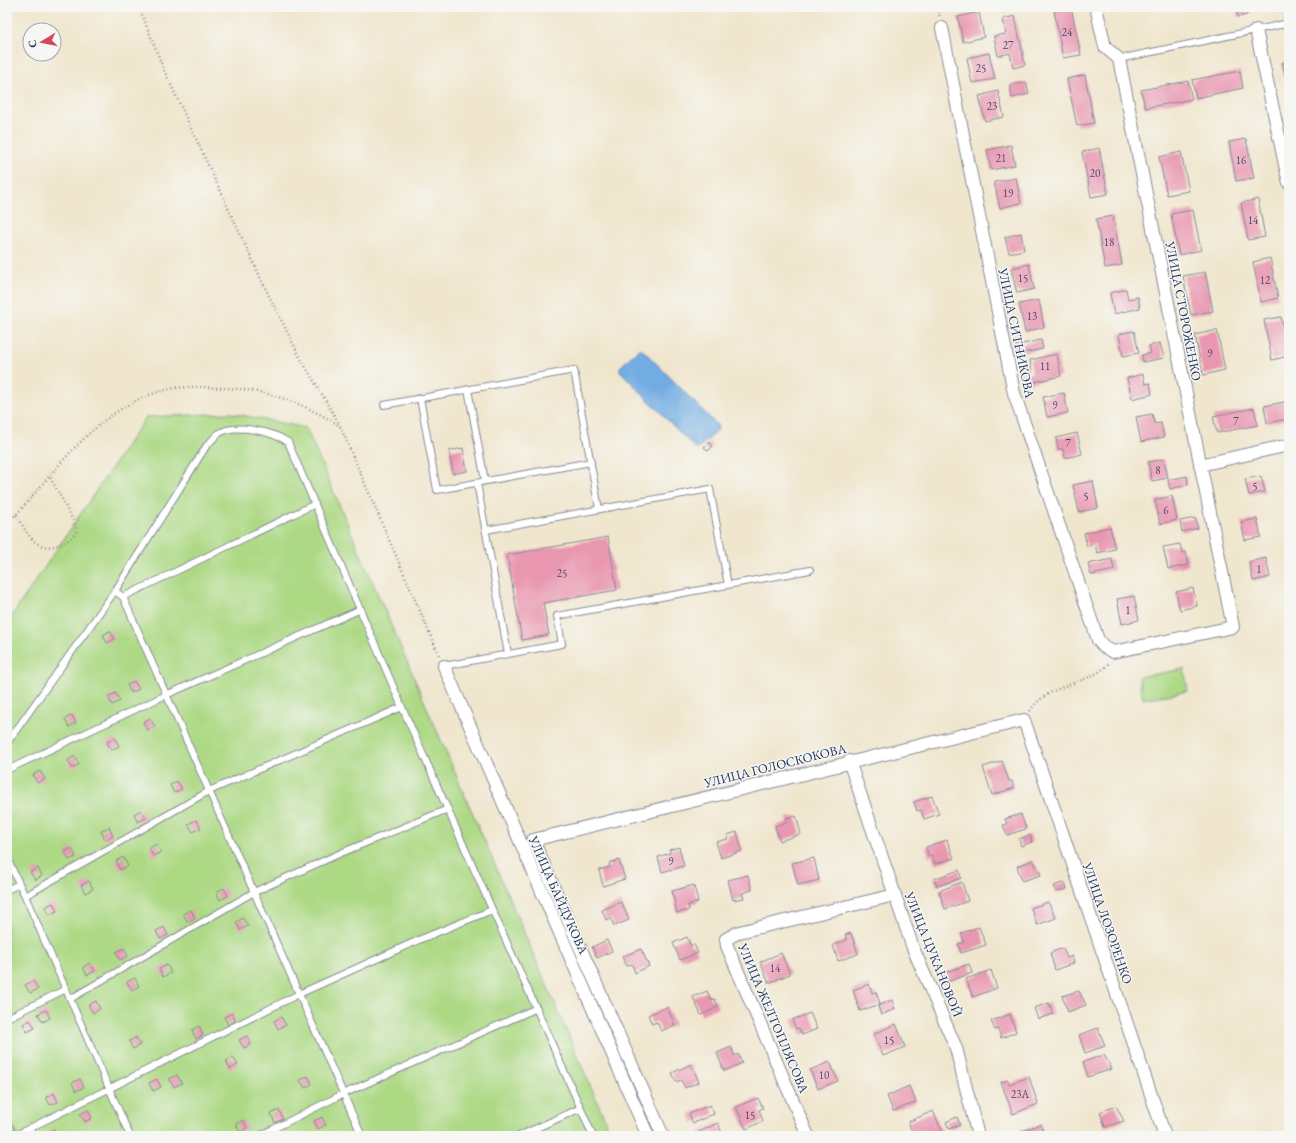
<svg xmlns="http://www.w3.org/2000/svg" width="1296" height="1143" viewBox="0 0 1296 1143" font-family="'EB Garamond',serif">
<rect width="100%" height="100%" fill="#f6f6f2"/>
<filter id="ink" filterUnits="userSpaceOnUse"><feTurbulence type="fractalNoise" baseFrequency=".025" numOctaves="2"/><feDisplacementMap in="SourceGraphic" scale="8" xChannelSelector="R" yChannelSelector="G"/><feConvolveMatrix kernelMatrix="1 2 1 2 8 2 1 2 1" color-interpolation-filters="sRGB"/></filter>
<filter id="wash" filterUnits="userSpaceOnUse"><feTurbulence type="fractalNoise" baseFrequency=".012" numOctaves="4" result="noise"/><feDisplacementMap in="SourceGraphic" scale="16" xChannelSelector="R" yChannelSelector="G"/><feGaussianBlur stdDeviation="0.9" result="paint"/><feColorMatrix in="noise" values="0 0 0 0 0 0 0 0 0 0 0 0 0 0 0 0 0 1.4 0 .05"/><feComposite in="paint" operator="in"/></filter>
<g filter="url(#wash)">
<rect width="100%" height="100%" fill="#f0e6ce"/>
<path fill="#add985" stroke="#648472" d="M231,413l75,15 306,708h-605v-513l139,-206z
M1184,669l4,22 -45,8 -4,-22z"/>
<path fill="#71ace2" stroke="#466ea0" d="M639,349h3l76,77 -1,5 -19,18 -3,-1 -75,-77v-4z"/>
<g id="blocks">
<path fill="#e997b0" d="M1071,7l10,48 -18,3 -9,-48z
M1236,7h9l2,8 -9,2z
M979,12l5,25 -21,5 -5,-25z
M1015,16l10,49 -12,3 -3,-15 -12,3 -4,-20 12,-2 -3,-15z
M989,53l6,26 -23,4 -5,-25z
M1289,62v13l-4,1 -3,-13z
M1240,71l3,17 -47,10 -4,-18z
M1085,75l9,48 -17,3 -10,-47z
M1188,81l4,18 -47,9 -4,-18z
M1026,82l3,12 -17,4 -2,-13z
M998,91l6,26 -19,4 -6,-25z
M1246,139l8,39 -18,3 -7,-39z
M1011,145l4,20 -24,5 -4,-20z
M1099,148l9,46 -17,3 -9,-45z
M1181,152l8,39 -22,4 -8,-38z
M1016,178l5,25 -21,5 -6,-26z
M1258,199l7,38 -17,3 -7,-37z
M1193,210l8,40 -22,5 -8,-41z
M1113,216l9,49 -17,3 -9,-49z
M1021,233l3,17 -15,3 -4,-16z
M1270,258l8,40 -17,4 -8,-40z
M1029,264l5,25 -17,4 -6,-25z
M1205,272l8,39 -22,4 -8,-39z
M1126,289l2,10 10,-2 2,11 -26,6 -4,-21z
M1039,300l5,27 -19,5 -6,-28z
M1281,317l8,39 -17,4 -8,-40z
M1217,330l8,40 -22,5 -8,-40z
M1134,331l5,22 -16,3 -4,-22z
M1041,340l2,9 -27,5 -2,-8z
M1160,343l4,15 -21,4 -1,-7 9,-2 -2,-7z
M1057,354l4,22 -36,8 -2,-9 9,-2 -2,-13z
M1143,374l2,10 5,-1 2,11 -20,5 -5,-21z
M1064,393l4,20 -21,4 -4,-20z
M1289,401v18l-22,4 -3,-17z
M1254,408l4,17 -41,8 -4,-17z
M1152,414l3,10 6,-1 3,14 -23,5 -5,-25z
M1077,433l5,21 -17,4 -2,-9h-5l-2,-11z
M709,442l4,4 -5,5 -4,-4z
M463,448l4,23 -14,3 -4,-23z
M1164,459l4,19 -16,3 -4,-19z
M1187,476l1,9 -18,4 -2,-9z
M1261,476l4,16 -16,3 -4,-16z
M1093,481l5,27 -19,4 -6,-27z
M1172,496l5,24 -17,4 -5,-24z
M1195,518l3,10 -16,4 -2,-11z
M1257,519l4,18 -16,3 -4,-18z
M1110,527l5,22 -18,4 -2,-9 -8,2 -3,-13z
M608,537l9,53 -74,13 6,32 -27,5 -15,-85z
M1180,544l2,9 4,-1 3,13 -21,4 -5,-22z
M1266,558l4,19 -17,4 -4,-19z
M1112,559l2,11 -23,5 -3,-11z
M1193,588l4,18 -17,4 -4,-18z
M1134,596l5,24 -17,4 -5,-25z
M110,631l5,8 -8,4 -4,-8z
M134,681l5,8 -8,4 -4,-8z
M116,693l4,8 -8,4 -4,-8z
M72,715l4,8 -7,4 -4,-8z
M150,718l5,9 -8,3 -4,-8z
M115,738l4,8 -8,4 -4,-8z
M75,756l4,9 -7,3 -4,-8z
M1002,761l7,20h3l2,7 -22,7 -9,-28z
M40,771l5,8 -8,4 -4,-8z
M177,781l5,8 -8,4 -4,-8z
M932,796l7,18 -15,5 -3,-9 -4,1 -3,-9z
M141,810l5,8 -8,4 -4,-8z
M1021,814l5,15 -19,6 -4,-10 4,-1 -2,-5z
M796,816l5,18 -21,7 -5,-15 12,-4 -1,-4z
M196,820l5,8 -8,4 -5,-8z
M109,827l4,9 -8,4 -4,-9z
M737,832l5,19 -21,7 -5,-16 12,-3 -1,-4z
M1030,835l2,7 -11,4 -2,-7z
M947,840l7,18 -19,6 -3,-9 -3,2 -3,-10z
M157,844l4,8 -8,4 -4,-8z
M679,847l5,19 -22,6 -4,-15 12,-4 -1,-3z
M72,848l4,9 -7,3 -4,-8z
M123,857l5,9 -8,4 -4,-9z
M814,858l5,22 -21,5 -6,-22z
M619,860l6,19 -22,7 -4,-16 11,-3 -1,-4z
M1033,860l8,15 -19,6 -5,-15z
M38,868l4,8 -7,4 -5,-8z
M959,870l2,8 -24,8 -3,-7z
M748,875l4,15 -10,3 2,5 -11,2 -5,-20z
M89,881l4,8 -8,4 -4,-8z
M962,882l6,19 -23,8 -6,-18z
M1065,882l2,7 -11,3 -2,-6z
M694,885l4,17 -10,3 1,5 -12,3 -5,-22z
M224,888l4,8 -8,4 -4,-8z
M621,902l8,18 -15,6 -3,-8 -5,2 -4,-10z
M1048,902l8,16 -19,7 -6,-17z
M53,903l4,8 -8,4 -4,-8z
M191,910l4,8 -7,4 -5,-8z
M243,918l5,8 -8,4 -4,-8z
M164,927l4,8 -8,4 -4,-8z
M979,927l7,18 -25,8 -3,-9 6,-2 -3,-9z
M851,933l7,21 -20,7 -5,-16 14,-5 -2,-5z
M687,937l4,9 3,-2 4,9 -18,7 -7,-17z
M607,940l5,11 -15,7 -5,-11z
M124,948l4,8 -8,4 -4,-8z
M1063,948l4,10 5,-2 2,7 -19,7 -5,-17z
M641,949l8,17 -14,7 -3,-9 -5,2 -5,-9z
M781,953l9,21 -21,9 -9,-21z
M90,963l5,8 -8,4 -4,-8z
M969,964l3,9 -28,10 -3,-9z
M167,965l4,8 -8,4 -4,-8z
M991,970l6,18 -24,9 -7,-18z
M135,978l4,8 -7,4 -5,-8z
M33,981l5,8 -8,4 -5,-8z
M869,984l3,9 4,-1 4,12 -20,7 -7,-21z
M707,991l4,9 4,-1 3,8 -17,8 -8,-18z
M1079,991l7,14 -18,7 -6,-16z
M892,1000l3,9 -14,6 -3,-9z
M96,1001l4,8 -7,4 -5,-8z
M1049,1003l4,11 -15,5 -4,-11z
M667,1007l8,18 -14,6 -4,-9 -5,2 -4,-9z
M46,1010l4,8 -7,4 -5,-8z
M232,1013l4,8 -8,4 -4,-8z
M810,1013l7,16 -15,6 -3,-7 -3,1 -4,-9z
M1010,1014l6,18 -15,6 -3,-9 -3,1 -4,-9z
M281,1017l5,8 -8,4 -4,-8z
M30,1020l5,8 -8,4 -4,-8z
M896,1024l9,23 -22,9 -9,-22z
M199,1026l4,9 -7,4 -4,-9z
M1098,1028l7,18 -20,7 -6,-18z
M247,1036l4,8 -7,4 -5,-8z
M136,1037l4,8 -7,4 -4,-8z
M731,1047l4,9 3,-2 4,9 -18,8 -7,-18z
M1104,1055l8,14 -24,8 -5,-15z
M233,1057l5,8 -8,4 -4,-8z
M830,1062l8,19 -20,8 -8,-19z
M691,1064l8,18 -14,6 -4,-8 -5,2 -4,-9z
M177,1075l5,8 -8,4 -5,-8z
M308,1076l4,8 -7,4 -5,-8z
M1029,1077l9,27 -25,10 -12,-32 7,-2 1,4z
M80,1079l4,8 -8,4 -4,-8z
M157,1079l4,8 -8,4 -4,-8z
M909,1086l7,16 -23,9 -6,-15z
M54,1093l4,9 -8,3 -4,-8z
M758,1098l5,10 -4,2 4,11 -17,8 -10,-22z
M710,1105l4,9 -21,9 -4,-9z
M1116,1106l8,15 -19,6 -5,-15z
M88,1110l4,8 -7,4 -5,-8z
M279,1110l4,9 -8,4 -4,-9z
M933,1111l9,20 -11,5h-17l-6,-14z
M322,1117l4,8 -8,4 -4,-8z
M957,1117l3,8 -11,4 -3,-7z
M243,1120l4,8 -7,4 -4,-8z
M10,1121l5,8 -8,4v-11z
M718,1123l5,13h-22l-2,-4z
M1041,1124l3,12h-20l-2,-5z
M54,1129l4,7h-10l-1,-3z"/>
</g>
</g>
<g filter="url(#ink)">
<use href="#blocks" fill-opacity="0" stroke="#868a96" stroke-width="1"/>
<g fill="none" stroke-linecap="round" stroke-linejoin="round">
<defs>
<path id="lane" d="M1119,59l170,-36
M468,389l17,92
M420,398l17,92 154,-28
M384,405l190,-35 25,139
M477,483l31,171
M486,530l224,-41 18,96
M115,591l8,6 239,539
M123,597l192,-93
M444,666l118,-22 -5,-28 253,-46
M7,743l108,-152 92,-146c4,-3 7,-8 11,-11 16,-12 55,-2 70,8l114,265 191,429
M7,770l159,-75 195,-86
M7,858l18,38 105,240
M7,890l12,-6
M25,896l184,-105 193,-84
M70,999l184,-107 87,-39 107,-44
M7,1018l59,-29
M14,1136l285,-142 122,-55 71,-29
M259,1136l84,-42 194,-86
M519,1136l62,-28"/>
<path id="street" d="M942,28l72,365 84,247 6,7 9,5 120,-25 -114,-568 -14,-12 -9,-40
M1256,30l33,153
M1200,465l89,-20
M444,666l204,470
M849,761l64,187 43,100 22,88
M663,1136l-130,-296 491,-120 141,416
M808,1136l-81,-190 -1,-7 13,-7 156,-37"/>
</defs>
<use href="#lane" stroke="#868a96" stroke-width="8"/>
<use href="#street" stroke="#868a96" stroke-width="14"/>
<path stroke="#868a96" stroke-width="2.5" stroke-dasharray="1 3" stroke-linecap="butt" d="M139,7l25,63 105,226 32,63 39,66
M938,7l2,10
M16,515c11,17 20,40 44,29 8,-3 12,-6 17,-13l-3,-9 -24,-45
M7,521l9,-6c41,-46 83,-108 146,-124 20,-6 41,-4 61,-3 42,1 81,15 117,38l99,229
M1030,711c20,-30 60,-25 79,-48"/>
<use href="#lane" stroke="#fff" stroke-width="6"/>
<use href="#street" stroke="#fff" stroke-width="12"/>
</g>
</g>
<g text-anchor="middle" stroke-width="3" stroke-linejoin="round" paint-order="stroke">
<g font-size="11" fill="#4e4972">
<text x="1067" y="36">24</text>
<text x="1008" y="49">27</text>
<text x="981" y="72">25</text>
<text x="992" y="110">23</text>
<text x="1001" y="162">21</text>
<text x="1241" y="164">16</text>
<text x="1095" y="177">20</text>
<text x="1008" y="197">19</text>
<text x="1253" y="224">14</text>
<text x="1109" y="246">18</text>
<text x="1023" y="282">15</text>
<text x="1265" y="284">12</text>
<text x="1032" y="320">13</text>
<text x="1210" y="357">9</text>
<text x="1045" y="370">11</text>
<text x="1055" y="409">9</text>
<text x="1236" y="425">7</text>
<text x="1068" y="447">7</text>
<text x="1158" y="474">8</text>
<text x="1255" y="490">5</text>
<text x="1086" y="500">5</text>
<text x="1166" y="514">6</text>
<text x="1259" y="573">1</text>
<text x="562" y="577">25</text>
<text x="1128" y="614">1</text>
<text x="671" y="865">9</text>
<text x="775" y="972">14</text>
<text x="889" y="1044">15</text>
<text x="824" y="1079">10</text>
<text x="1020" y="1098">23А</text>
<text x="750" y="1119">15</text>
</g>
<g font-size="13" fill="#1b2f5e" stroke="#f6f6f2">
<text transform="translate(1184 311) rotate(79)" y="5">УЛИЦА СТОРОЖЕНКО</text>
<text transform="translate(1017 333) rotate(78)" y="5">УЛИЦА СИТНИКОВА</text>
<text transform="translate(775 765) rotate(-14)" y="5">УЛИЦА ГОЛОСКОКОВА</text>
<text transform="translate(559 895) rotate(66)" y="5">УЛИЦА БАЙДУКОВА</text>
<text transform="translate(1108 923) rotate(71)" y="5">УЛИЦА ЛОЗОРЕНКО</text>
<text transform="translate(934 954) rotate(68)" y="5">УЛИЦА ЦУКАНОВОЙ</text>
<text transform="translate(774 1018) rotate(67)" y="5">УЛИЦА ЖЕЛТОПЛЯСОВА</text>
</g>
</g>
<rect width="1296" height="1143" fill="none" stroke="#f6f6f2" stroke-width="24"/>
<g transform="translate(42 42) rotate(260)"><circle r="19" fill="#f6f6f2" stroke="#9ea6b7"/>
<path d="M0-3L7 15L0 10L-7 15Z" fill="#d1495b"/>
<text y="-6" font-size="11" font-weight="bold" text-anchor="middle" fill="#1b2f5e">С</text>
</g>
</svg>
